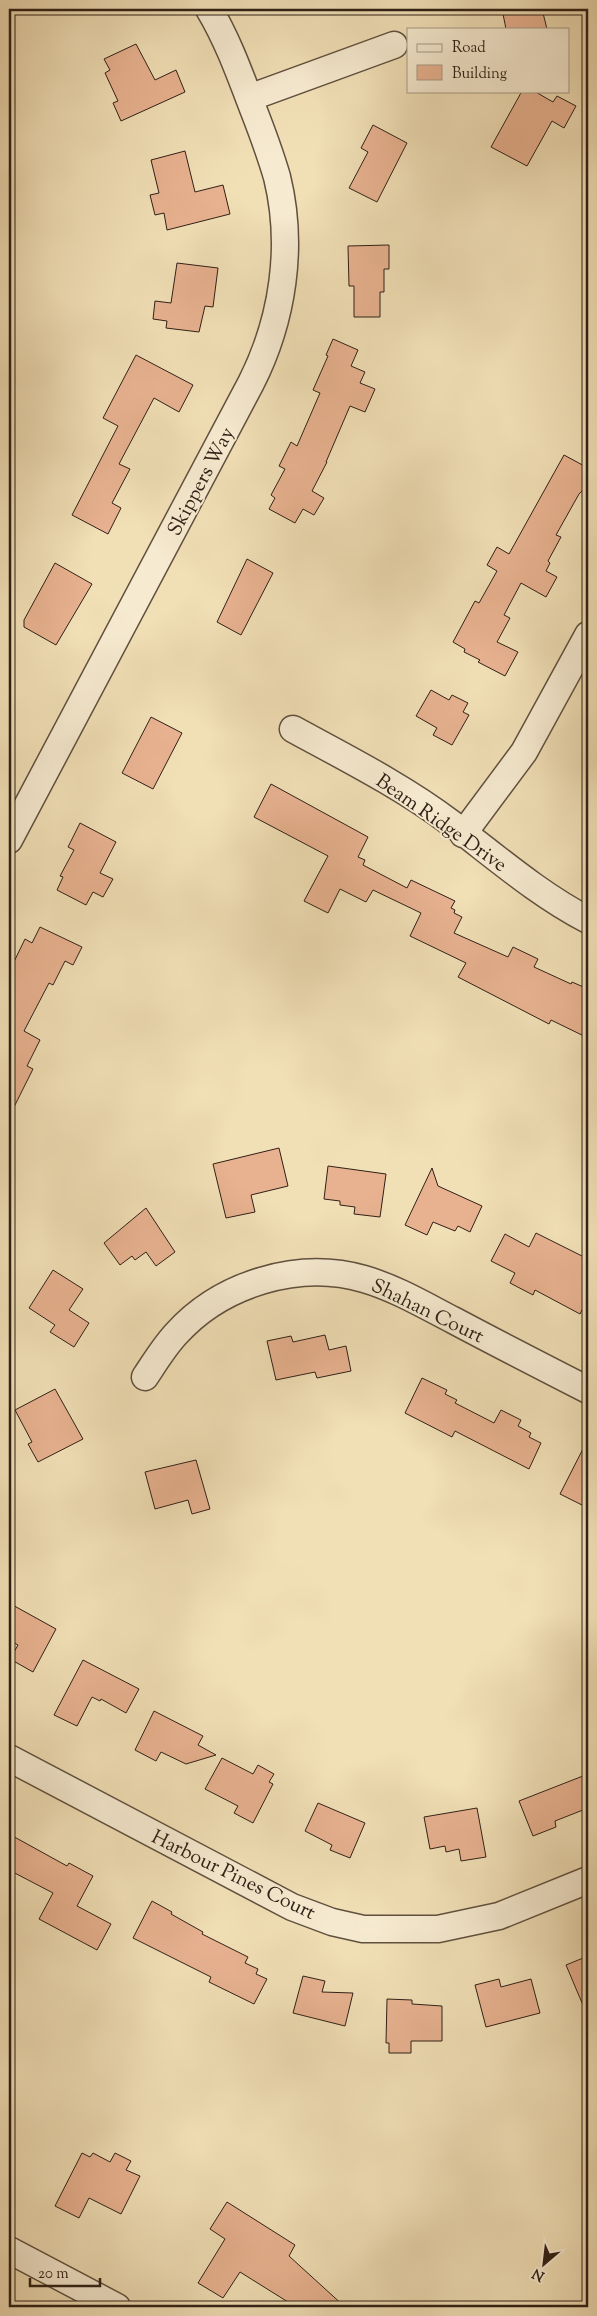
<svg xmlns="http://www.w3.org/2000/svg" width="597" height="2316" viewBox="0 0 597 2316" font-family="'Sorts Mill Goudy',serif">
<rect width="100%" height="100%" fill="#f1dfb6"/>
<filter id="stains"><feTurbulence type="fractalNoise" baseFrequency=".004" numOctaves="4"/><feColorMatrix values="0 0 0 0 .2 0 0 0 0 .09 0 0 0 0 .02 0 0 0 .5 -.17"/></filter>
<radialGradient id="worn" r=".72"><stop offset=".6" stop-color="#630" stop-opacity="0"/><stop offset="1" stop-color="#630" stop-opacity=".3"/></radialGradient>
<path fill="#e8b290" stroke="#2f2016" d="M502,9h40l5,20h-41z
M136,44l19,36 21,-10 9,22 -64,29 -8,-18 5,-2 -13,-28 5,-3 -6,-11z
M522,91h12l19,11 4,-6 19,10 -12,22 -12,-7 -25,45 -36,-19z
M373,125l34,18 -30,59 -28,-14 19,-36 -7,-4z
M185,151l10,41 28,-7 7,29 -63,16 -3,-17 -9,2 -5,-20 9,-2 -8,-33z
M389,245v24h-5v23h-4v25h-26v-31h-5l-1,-40z
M177,263l41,5 -5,39 -8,-1 -6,26 -33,-4 1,-7 -14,-2 2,-18 16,2z
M333,339l25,11 -7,16 14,6 -5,11 15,6 -10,23 -15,-6 -24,56h1l-15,29 12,7 -10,17 -11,-6 -8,14 -26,-14 6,-11 -4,-3 14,-26 -6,-3 12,-24 6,4 23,-53 -7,-3 15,-34 -2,-1z
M136,355l57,30 -14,27 -25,-14 -35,66 11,5 -18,34 9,5 -13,26 -36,-19 46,-89 -15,-8z
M564,455l24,13v25l-5,-3 -4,4 -23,41 5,2 -13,24 2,2 -4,8 11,6 -11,20 -25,-14 -17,32 6,3 -13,24 21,10 -13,24 -27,-14 2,-2 -16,-8 1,-3 -12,-7 22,-41 4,2 18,-32 -10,-6 10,-18 12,7z
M247,559l26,14 -32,62 -24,-13z
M55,563l37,21 -36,61 -32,-18v-7z
M431,690l18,10 3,-5 16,8 -5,9 6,3 -17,30 -19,-10 4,-7 -21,-12z
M151,717l31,16 -29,56 -31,-16z
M271,784l97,53 -10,20 7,3 -2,5 44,23 4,-8 44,21 -4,7 4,2 -1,3 8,4 -8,16 54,24 5,-10 25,12 -4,8 37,17 1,-2 16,7v49l-37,-18 -2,4 -91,-47 8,-14 -56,-27 11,-23 -48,-23 -7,12 -26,-13 -12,24 -24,-12 24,-45 -74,-39z
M80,823l36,19 -16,31 13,6 -10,18 -10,-5 -7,13 -29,-15 6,-13 -3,-1 14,-26 -6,-3z
M40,927l42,20 -9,18 -8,-4 -12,24 -4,-2 -25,48 16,9 -13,26 6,3 -24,48v-145l16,-33 7,4z
M279,1148l9,38 -37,9 4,17 -29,6 -13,-54z
M328,1166l58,8 -6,43 -26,-3 1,-7 -15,-2v-4l-16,-2z
M432,1168l6,18 44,20 -12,26 -12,-6 -3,5 -22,-9 -6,13 -22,-10z
M146,1208l29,44 -19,14 -10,-14 -11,8 -3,-4 -12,9 -16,-22z
M536,1233l52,26v39l-8,16 -45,-24 -2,5 -23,-12 5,-10 -24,-12 14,-27 24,13z
M53,1270l30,19 -14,21 20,13 -15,24 -24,-15 5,-7 -26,-17z
M325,1335l4,15 17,-4 5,25 -34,7 -2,-6 -39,8 -9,-39 24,-5 2,6z
M422,1378l25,12 -2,4 12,6 -2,3 39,20 7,-13 20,10 -3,6 13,7 -2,4 12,6 -12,26 -74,-38 -3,6 -47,-24z
M55,1389l28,50 -45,23 -10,-18 4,-2 -17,-32z
M588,1439v69l-28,-14z
M196,1460l14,49 -18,5 -4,-14 -33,9 -10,-37z
M9,1603l47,26 -23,43 -23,-13 8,-14 -9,-5z
M83,1660l56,29 -13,24 -25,-14 -1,2 -8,-4 -15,29 -23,-11z
M154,1711l49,25 -5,9 18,10 -30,9 -25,-12 -5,9 -21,-11z
M222,1758l31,16 5,-9 16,9 -5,8 4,2 -20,39 -19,-10 4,-7 -33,-17z
M588,1774v34l-33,13 1,6 -23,9 -14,-35z
M318,1803l47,20 -15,35 -20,-8 2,-5 -27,-14z
M477,1808l9,49 -25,4 -2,-12 -13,3 -1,-6 -15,3 -6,-32z
M9,1834l58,32 2,-3 24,13 -16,30 34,18 -14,26 -58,-31 14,-26 -44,-23z
M152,1901l20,11 -1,2 32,18 -1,2 46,23 -3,6 13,6 -2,5 11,5 -13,25 -45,-22 2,-5 -78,-39z
M588,1956v61l-22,-52z
M303,1976l22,5 -3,11 31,1 -8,33 -52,-13z
M499,1979l2,8 30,-8 9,34 -54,14 -11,-42z
M387,1999l25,1v4l30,2v35h-31v12h-22v-10h-3z
M82,2153l8,4 3,-4 17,9 5,-9 16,8 -5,9 14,6 -19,38 -32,-16 -10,20 -24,-12z
M227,2202l68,43 -6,11 56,51h-49l-56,-35 -17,26 -25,-15 27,-44 -15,-10z"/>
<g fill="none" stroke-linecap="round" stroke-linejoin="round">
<defs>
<path id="minor" d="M249,98l145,-53
M293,729c53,29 109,57 158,94 45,34 87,71 137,97
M463,834l61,-82 64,-117
M9,840l242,-457c32,-63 43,-137 26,-206 -7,-24 -16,-48 -25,-71 -13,-34 -25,-67 -43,-97
M145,1377c10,-15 19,-30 31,-43 45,-50 122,-74 188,-55 31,9 60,26 89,41 45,24 90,47 135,70
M9,1758l283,149 40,15 31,7h75l61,-13 89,-36
M9,2250l108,57"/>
</defs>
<use href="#minor" stroke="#60503e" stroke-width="29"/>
<use href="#minor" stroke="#f6ead0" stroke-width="26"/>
</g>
<g text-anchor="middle" stroke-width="4" stroke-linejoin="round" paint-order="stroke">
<g font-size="20" fill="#2f2016" stroke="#f6ead0">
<text transform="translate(200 481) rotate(-62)" y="7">Skippers Way</text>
<text transform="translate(442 822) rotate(35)" y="7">Beam Ridge Drive</text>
<text transform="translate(428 1310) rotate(26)" y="7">Shahan Court</text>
<text transform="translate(234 1874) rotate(26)" y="7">Harbour Pines Court</text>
</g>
</g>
<rect width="597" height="2316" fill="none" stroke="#f1dfb6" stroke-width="30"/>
<rect x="10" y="10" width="577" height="2296" fill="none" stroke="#2f2016" stroke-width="2.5"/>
<rect x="15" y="15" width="567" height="2286" fill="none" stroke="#2f2016"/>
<rect x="407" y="28" width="162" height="65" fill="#f6ead0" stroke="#a69986"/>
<rect x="417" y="44" width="25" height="8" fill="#f6ead0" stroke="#a69986"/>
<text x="452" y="52" font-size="15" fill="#2f2016">Road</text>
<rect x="417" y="65" width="25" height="15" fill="#e8b290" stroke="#a69986"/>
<text x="452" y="78" font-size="15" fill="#2f2016">Building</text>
<g transform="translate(544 2264) rotate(208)" stroke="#f6ead0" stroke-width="4" paint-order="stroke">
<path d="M0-4L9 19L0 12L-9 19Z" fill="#2f2016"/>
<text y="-8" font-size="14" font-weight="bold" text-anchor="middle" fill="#2f2016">N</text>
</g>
<path d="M30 2278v8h70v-8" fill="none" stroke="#2f2016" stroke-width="2.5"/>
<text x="38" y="2278" font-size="15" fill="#2f2016" stroke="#f6ead0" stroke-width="4" paint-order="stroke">20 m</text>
<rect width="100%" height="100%" filter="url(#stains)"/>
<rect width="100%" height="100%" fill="url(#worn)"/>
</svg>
